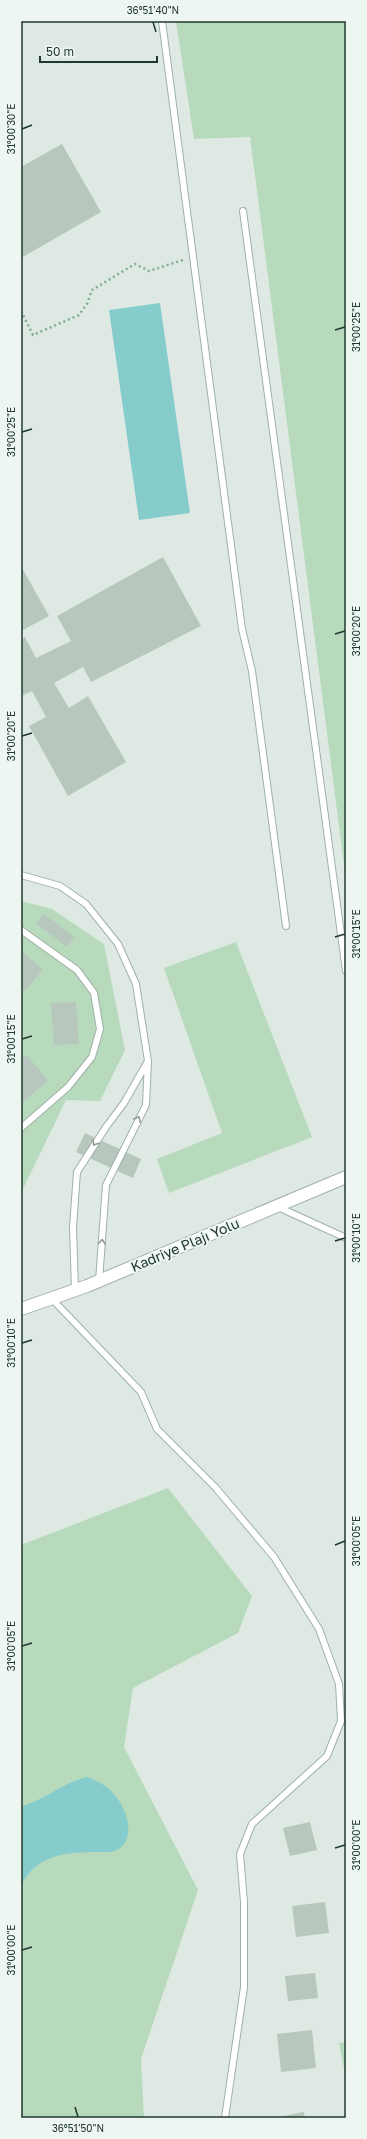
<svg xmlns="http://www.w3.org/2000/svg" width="367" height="2139" viewBox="0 0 367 2139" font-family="'Golos Text',sans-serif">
<rect width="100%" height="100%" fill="#dee9e3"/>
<path fill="#b7dabc" d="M176,21h170v859l-96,-743 -56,2z
M21,901l31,8 52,35 21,106 -25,51 -34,-1 -45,93z
M236,942l76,195 -143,56 -12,-34 65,-26 -58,-165z
M168,1488l84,108 -14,37 -105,55 -9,59 74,143 -57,169 3,59h-123v-573z
M346,2042v37l-7,-36z"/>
<path fill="#87cccd" d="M160,303l30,210 -51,7 -30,-210z
M87,1777c10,4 19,8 26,16 12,13 24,41 7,55 -6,5 -16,4 -23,4 -32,0 -61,3 -76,34v-79c24,-8 42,-24 66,-30z"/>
<path fill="#b7c7be" d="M62,144l39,68 -80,46v-91z
M163,557l38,69 -110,56 -8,-15 -29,16 15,25 19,-12 38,66 -58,34 -39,-70 17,-9 -14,-26 -11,5v-56l4,-3 11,21 35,-17 -14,-25z
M21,566l28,50 -28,15z
M44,914l30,23 -7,10 -31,-24z
M21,951l22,18 -18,22 -4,-3z
M76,1002l3,42 -25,1 -3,-42z
M27,1055l21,26 -27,22v-44z
M85,1133l56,26 -8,19 -57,-26z
M310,1822l7,28 -27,6 -7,-28z
M325,1902l4,31 -33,4 -4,-31z
M315,1973l3,25 -30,3 -3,-25z
M312,2030l4,38 -35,4 -4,-38z
M304,2112l1,6h-26v-1z"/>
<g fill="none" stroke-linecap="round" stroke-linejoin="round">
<defs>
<path id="service" d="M162,21l80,608 10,42 34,255
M243,211l103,760
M21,875l39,11 26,18 32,40 18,40 12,77
M21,930l56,40 17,23 6,36 -8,28 -24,30 -47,41
M278,1207l68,31
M75,1290l-2,-63 4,-55 29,-45 18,-24 24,-42 -2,44 -40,80 -7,96
M51,1298l90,94 16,37 58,58 59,70 45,72 20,55 2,37 -14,35 -75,68 -12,30 4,48v85l-19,131"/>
<path id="minor" d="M21,1309l66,-23 259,-109"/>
</defs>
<use href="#service" stroke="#a1b0a9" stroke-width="8"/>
<use href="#minor" stroke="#a1b0a9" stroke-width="14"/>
<path stroke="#80ac98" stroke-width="2.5" stroke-dasharray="2 3" stroke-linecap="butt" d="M21,311l12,24 46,-20 8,-11 5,-14 43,-26 14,7 34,-11"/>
<use href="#service" stroke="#fff" stroke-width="6"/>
<use href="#minor" stroke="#fff" stroke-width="12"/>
</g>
<defs><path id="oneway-chevron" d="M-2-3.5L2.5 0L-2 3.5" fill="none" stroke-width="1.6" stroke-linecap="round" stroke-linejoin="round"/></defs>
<g stroke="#909c96">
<use href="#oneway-chevron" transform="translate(138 1119) rotate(-61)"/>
<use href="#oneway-chevron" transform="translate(95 1143) rotate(123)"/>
<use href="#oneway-chevron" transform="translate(102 1242) rotate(-86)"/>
</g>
<path fill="none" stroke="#20382e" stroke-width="1.5" d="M153,22l3,10M22,129l10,-4M335,330l10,-3M22,432l10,-3M335,634l10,-3M22,736l10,-3M335,937l10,-3M22,1039l10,-3M335,1241l10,-3M22,1343l10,-3M335,1545l10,-4M22,1646l10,-3M335,1848l10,-3M22,1950l10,-3M75,2107l3,10"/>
<g text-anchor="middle" stroke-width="4" stroke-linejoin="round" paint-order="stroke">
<g font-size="14" fill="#20382e" stroke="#eef6f1">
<text transform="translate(185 1245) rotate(-23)" y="5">Kadriye Plajı Yolu</text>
</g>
</g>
<rect width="367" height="2139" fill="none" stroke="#eef6f1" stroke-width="44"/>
<path d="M40 56v6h117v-6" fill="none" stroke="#20382e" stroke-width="2"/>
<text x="46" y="56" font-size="12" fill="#20382e" stroke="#eef6f1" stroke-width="3" paint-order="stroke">50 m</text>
<rect x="22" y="22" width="323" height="2095" fill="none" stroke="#20382e" stroke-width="1.5"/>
<g font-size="10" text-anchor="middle" fill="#20382e">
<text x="153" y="14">36°51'40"N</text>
<text transform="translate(11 129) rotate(-90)" y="4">31°00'30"E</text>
<text transform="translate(356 327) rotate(-90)" y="4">31°00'25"E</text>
<text transform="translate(11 432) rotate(-90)" y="4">31°00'25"E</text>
<text transform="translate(356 631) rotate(-90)" y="4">31°00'20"E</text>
<text transform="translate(11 736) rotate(-90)" y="4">31°00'20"E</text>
<text transform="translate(356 934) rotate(-90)" y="4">31°00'15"E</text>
<text transform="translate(11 1039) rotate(-90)" y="4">31°00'15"E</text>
<text transform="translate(356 1238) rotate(-90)" y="4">31°00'10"E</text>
<text transform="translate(11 1343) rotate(-90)" y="4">31°00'10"E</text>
<text transform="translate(356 1541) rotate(-90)" y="4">31°00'05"E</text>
<text transform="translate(11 1646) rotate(-90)" y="4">31°00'05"E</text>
<text transform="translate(356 1845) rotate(-90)" y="4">31°00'00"E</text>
<text transform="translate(11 1950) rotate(-90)" y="4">31°00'00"E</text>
<text x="78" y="2132">36°51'50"N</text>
</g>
</svg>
